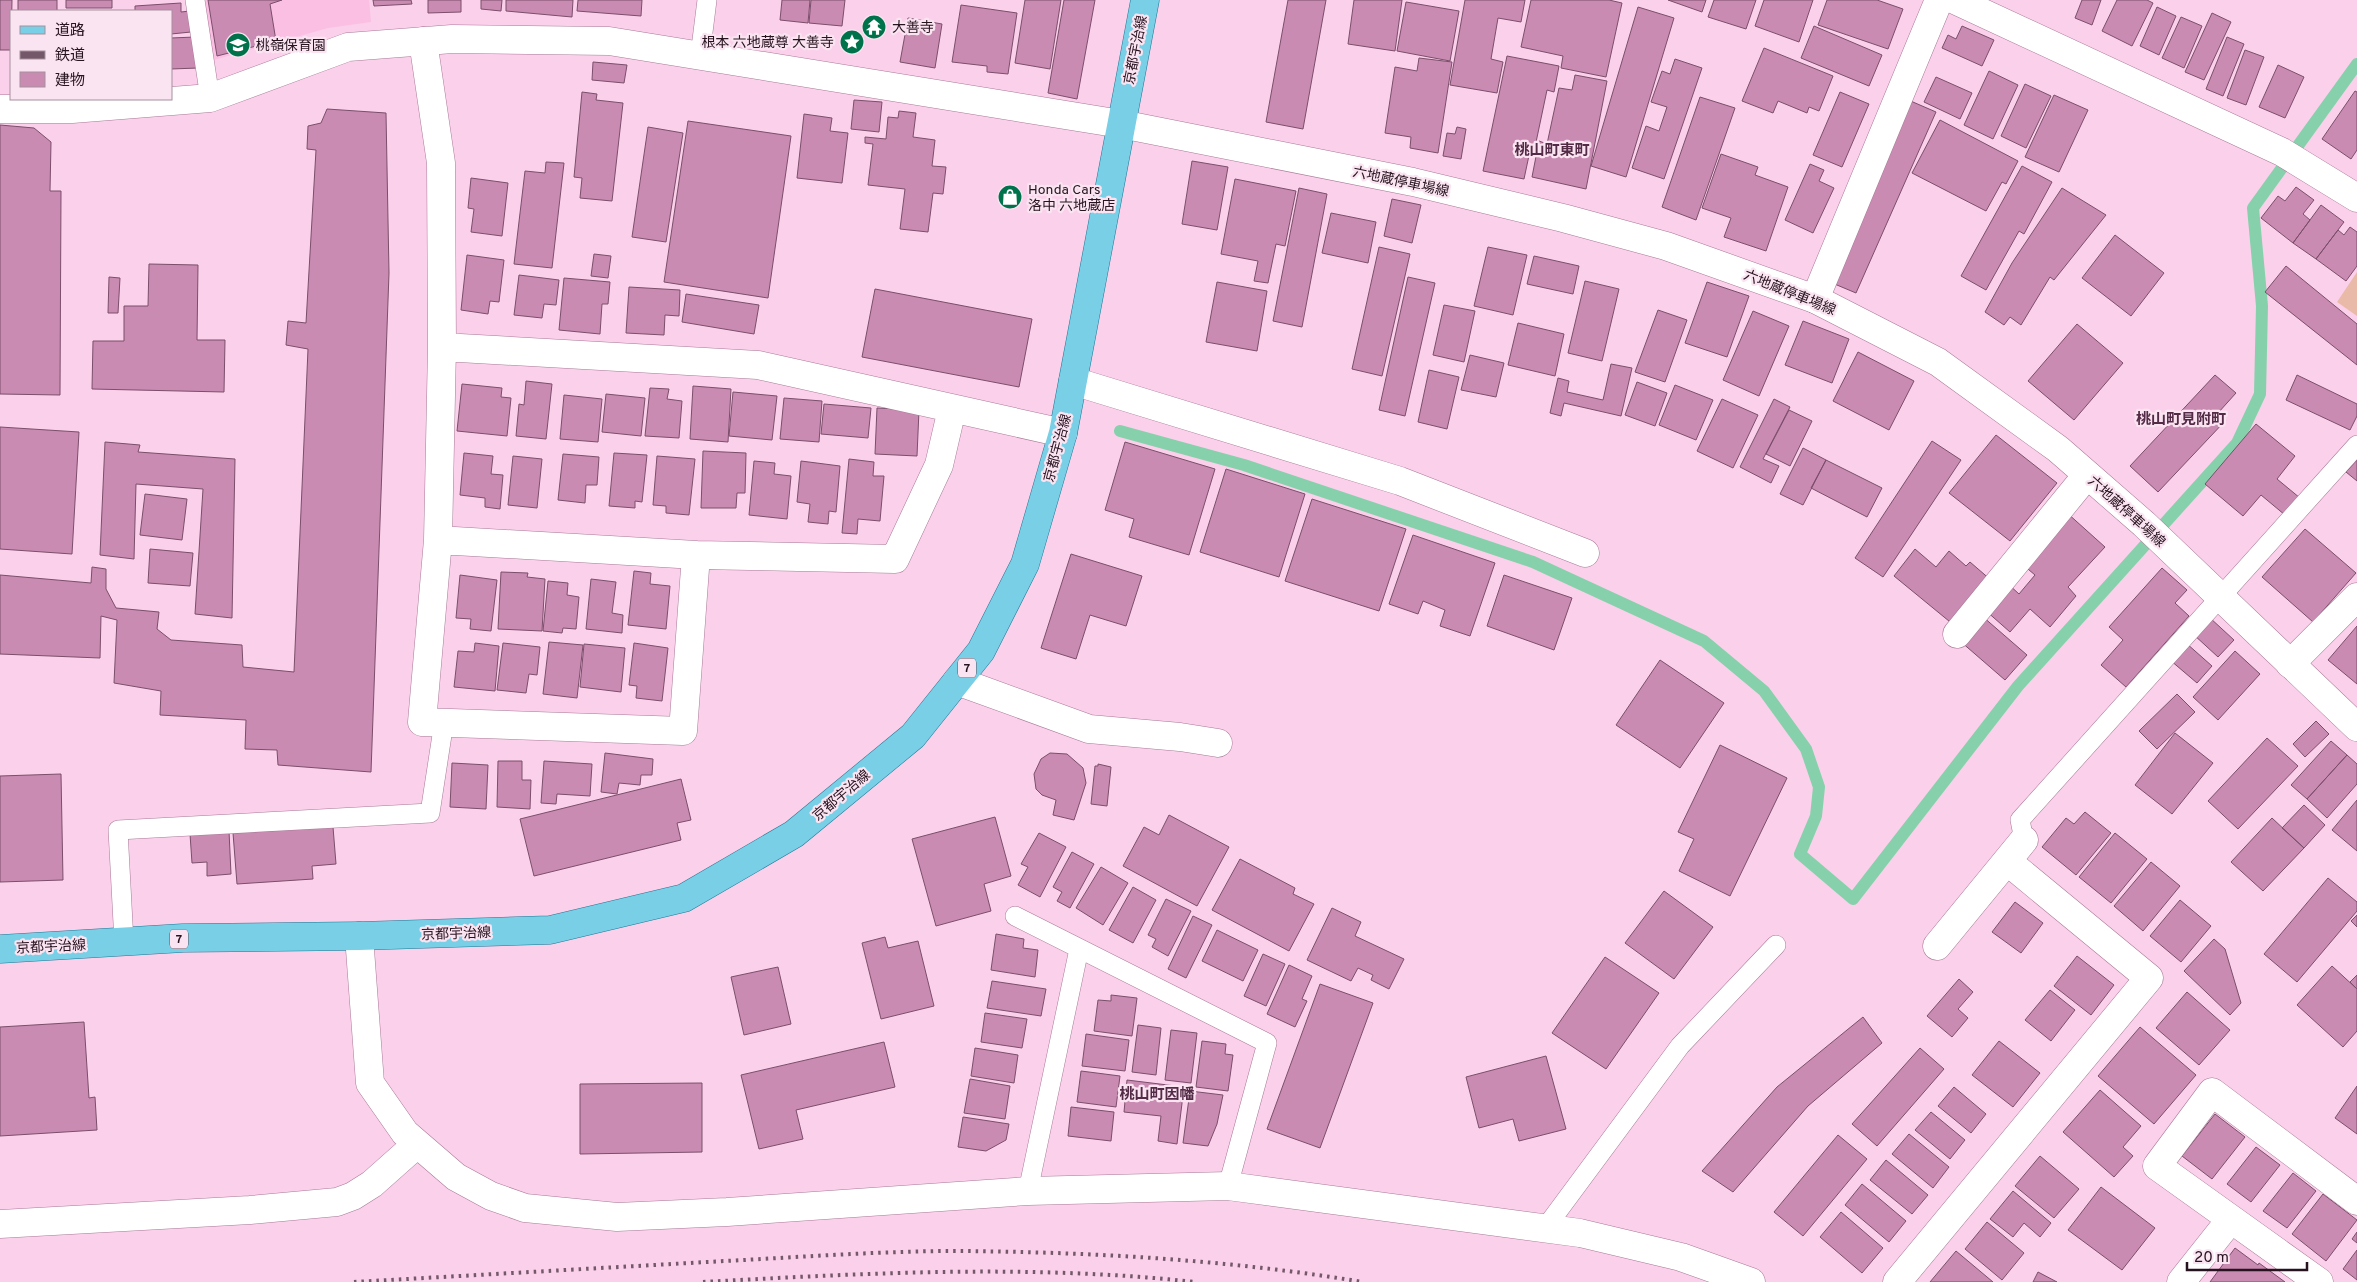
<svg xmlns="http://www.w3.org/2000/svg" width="2357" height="1282" viewBox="0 0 2357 1282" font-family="Overpass,'Noto Sans JP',sans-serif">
<rect width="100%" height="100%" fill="#fbd0ea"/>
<path fill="#fbbfe4" d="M201,0h168l2,22 -43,6 -118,33z"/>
<path fill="#eabaa8" d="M2357,272v44l-20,-14z"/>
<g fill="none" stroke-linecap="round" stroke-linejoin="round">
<path stroke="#86d1ac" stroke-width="12" d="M1120,431l124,34 289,97 171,79 60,50 42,58 13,38 -3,29 -16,38 53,45 165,-213 219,-243 23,-49 2,-88 -9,-98 104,-144"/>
</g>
<path fill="#ca8bb3" stroke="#7b4e6b" d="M0,0h12l-1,50h-11z
M18,0h39v11h-39z
M66,0h46v8h-46z
M208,0h74l-12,4 6,37 -59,15z
M373,0h38l1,4 -38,2z
M428,0h33v12l-33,1z
M481,0h21l-1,11 -20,-2z
M506,0h67l-1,17 -66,-6z
M578,0h64l-1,16 -64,-5z
M782,0h28l-2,23 -28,-3z
M811,0h34l-3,26 -33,-3z
M1025,0h36l-11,69 -35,-6z
M1064,0h31l-18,99 -29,-6z
M1288,0h38l-23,129 -37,-7z
M1354,0h48l-7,51 -47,-7z
M1465,0h60l-4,22 -23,-4 -7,41 12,3 -6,31 -47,-8z
M1531,0h78l13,3 -16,74 -45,-9 2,-12 -42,-9z
M1668,0h38l-4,12z
M1714,0h42l-10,29 -38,-12z
M1764,0h49l-14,42 -44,-16z
M1827,0h50l26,9 -15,40 -70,-24z
M2082,0h19l-9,25 -17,-7z
M2117,0h30l6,3 -21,43 -30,-15z
M1406,2l53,9 -9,50 -53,-10z
M181,3v9l9,-1 1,21 -20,2v-23h-36v-5z
M961,5l56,8 -9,61 -21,-2v-6l-35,-4z
M1638,7l36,11 -48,159 -35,-11z
M2157,7l19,9 -17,39 -19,-9z
M2212,13l19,9 -27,58 -19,-8z
M2181,17l21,9 -18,42 -22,-10z
M908,18l34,6 -7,44 -35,-6z
M1814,26l68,29 -13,31 -68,-28z
M1962,26l32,14 -12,26 -40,-18 6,-13 8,4z
M195,37l3,31 -27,1v-31z
M2227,37l17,7 -21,52 -17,-7z
M1764,48l69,28 -14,35 -10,-4 -2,6 -29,-12 -5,12 -31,-12z
M2245,50l19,7 -18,48 -19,-7z
M1507,56l52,10 -5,26 -7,-2 -12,57 -4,-1 -7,33 -41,-8z
M1419,58l33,4 -14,91 -28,-5 1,-11 -26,-4 10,-66 22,4z
M1675,59l27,9 -38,111 -32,-11 14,-42 13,5 8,-24 -16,-5 11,-31 8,3z
M593,62l34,3 -3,18 -32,-3z
M2278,65l26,12 -19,41 -26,-11z
M1989,71l29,14 -25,54 -29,-14z
M1575,75l32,6 -21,108 -54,-12 7,-36 8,3 12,-56 13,2z
M1936,77l36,16 -12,26 -36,-17z
M2025,84l26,12 -25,52 -25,-12z
M2355,91l2,1v58l-6,9 -29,-20z
M582,92l15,2 -1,6 27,3 -11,98 -32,-3 2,-20 -8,-1z
M1840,92l29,12 -27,63 -29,-12z
M2054,95l34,15 -29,62 -34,-15z
M1700,97l35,11 -39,112 -34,-13z
M1906,99l30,13 -80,181 -31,-13z
M854,100l28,2 -3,30 -28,-3z
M327,109l59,4 3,160 -18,499 -93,-7 -1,-15 -32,-1 1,-29 -86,-5 1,-24 -47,-8 3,-63 -16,-4 -1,42 -100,-4v-79l91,8 1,-16 14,2v20l10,19 43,4 -2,17 14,11 71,5 1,22 51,5 14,-323 -22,-4 2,-24 18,2 10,-173 -9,-1 1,-23 13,-3z
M899,111l17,2 -3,24 22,3 -3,26 14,1 -3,27 -10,-1 -5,39 -28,-3 5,-40 -37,-4 5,-41 -8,-1v-6l21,2 2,-22 10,1z
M804,114l28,4 -2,13 18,2 -6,50 -45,-5z
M1940,120l78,41 -12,23 -4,-2 -16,29 -74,-38z
M688,121l103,15 -23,162 -104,-16z
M0,125l34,3 17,14 -1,49h11l-1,204 -60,-1z
M648,127l35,6 -17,109 -34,-5z
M1457,127l9,2 -5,30 -18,-3 4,-23 8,1z
M1721,154l37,13 -3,8 33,12 -22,64 -42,-14 7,-19 -29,-10z
M1192,161l36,6 -11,63 -35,-6z
M546,162l18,1 -12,105 -38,-4 11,-93 20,2z
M1810,164l14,6 -5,11 15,7 -21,45 -28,-13z
M2022,166l30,16 -28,52 -5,-3 -33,59 -25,-14z
M471,178l37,5 -6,53 -31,-4 3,-23 -6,-1z
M1235,179l61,12 -11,55 -9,-2 -8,39 -14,-2 4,-20 -37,-7z
M2296,187l18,13 -11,14 7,6 -17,23 -32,-25 17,-22 7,5z
M1299,188l28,6 -25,133 -29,-6z
M2062,188l44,27 -52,65 -4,-3 -29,48 -11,-8 -6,8 -19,-13 27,-49z
M1392,199l29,6 -9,38 -28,-7z
M2321,205l23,17 -28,37 -23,-16z
M1331,213l45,9 -8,41 -46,-10z
M2350,227l7,5v34l-11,15 -30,-22 22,-29 6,5z
M2115,235l49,38 -33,43 -49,-38z
M1379,247l31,7 -28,122 -30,-7z
M1488,247l39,8 -14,60 -39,-9z
M594,254l17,2 -3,22 -17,-2z
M467,255l37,5 -5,42 -9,-1 -2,13 -27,-4z
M1534,256l45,10 -6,28 -46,-10z
M149,264l49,1 -1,75h28l-1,52 -132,-3 1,-48h31v-35h24z
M2286,266l71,58v41l-92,-73z
M519,275l40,5 -3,25 -12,-1 -2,14 -28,-3z
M109,277l11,1 -2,35h-10z
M1408,277l27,6 -30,133 -26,-6z
M564,278l46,4 -2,22h-6l-2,30 -41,-4z
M1585,281l34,8 -17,72 -34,-8z
M1217,282l50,9 -10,60 -51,-9z
M1707,282l42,14 -22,61 -42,-14z
M629,287l51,3 -1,26 -14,-1 -1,20 -38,-2z
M875,289l157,30 -13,68 -157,-30z
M686,294l73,11 -5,29 -72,-12z
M1444,305l31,6 -11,51 -31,-7z
M1658,310l29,10 -22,62 -30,-10z
M1753,311l36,15 -30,70 -36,-16z
M1803,321l46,18 -17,44 -47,-18z
M1518,323l46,11 -9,42 -47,-11z
M2077,324l46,39 -49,57 -46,-39z
M1858,352l56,29 -25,49 -56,-29z
M1470,355l34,8 -8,34 -35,-7z
M1611,364l21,4 -11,48 -57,-13 -3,13 -11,-3 8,-35 11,3 -2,11 36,8z
M1429,370l30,7 -12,52 -29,-7z
M2215,375l21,18 -18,20 8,7 -68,72 -28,-26z
M2297,375l60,29v12l-7,14 -64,-30z
M526,381l26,3 -6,55 -30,-3 3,-32 5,1z
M1637,382l30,11 -12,33 -30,-11z
M462,384l40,4 -1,9 10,1 -4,38 -50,-5z
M1675,385l38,15 -17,40 -37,-15z
M693,386l38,3 -3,53 -38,-3z
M650,388l19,1 -2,10 15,2 -3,37 -34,-2z
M733,392l44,4 -5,44 -43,-4z
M606,394l39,4 -4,38 -39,-4z
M564,395l38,4 -4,43 -38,-3z
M784,398l38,3 -3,41 -39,-3z
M1722,399l36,16 -25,53 -36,-17z
M1774,399l16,8 -27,52 16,7 -8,17 -31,-16z
M824,404l47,4 -3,30 -47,-4z
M877,408l42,2 -2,46 -42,-2z
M1789,410l23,11 -22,45 -24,-12z
M2256,424l39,32 -18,23 23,19 -15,17 -24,-20 -18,21 -38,-32z
M0,427l79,5 -7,122 -72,-5z
M1996,435l61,48 -47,58 -61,-48z
M1932,441l29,19 -78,117 -28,-19z
M105,442l35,3 -2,7 97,7 -3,159 -37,-4 8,-125 -67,-5 -2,75 -34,-4z
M1125,442l90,27 -26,86 -60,-18 5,-18 -29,-9z
M1803,448l23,12 -23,45 -23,-11z
M703,451l43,2 -1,40h-8l-1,15h-35z
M464,453l29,3 -2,18 12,1 -3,34 -15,-2v-9l-25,-3z
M614,453l33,2 -5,47 -7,-1v7l-26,-2z
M563,454l36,3 -2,28h-11l-1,18 -27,-3z
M513,456l29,3 -5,49 -29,-3z
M657,456l38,3 -6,56 -23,-2v-7l-13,-1z
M849,459l25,3 -1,14h11l-4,45 -22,-2 -1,15 -15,-1z
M1826,460l56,28 -15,29 -56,-29z
M2357,460v21l-11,-9z
M754,461l21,2 -1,11 17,2 -4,43 -38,-4z
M801,461l39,5 -4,46 -7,-1 -1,13 -20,-2 2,-18 -13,-2z
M1226,469l79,25 -26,83 -79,-25z
M145,494l42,5 -5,41 -42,-5z
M1312,499l94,30 -27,82 -94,-30z
M2066,512l39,35 -37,40 8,9 -26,31 -20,-18 -20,23 -25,-22 22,-27 12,11 16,-19 -13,-11z
M2305,529l51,44 -43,49 -51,-45z
M1413,535l82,28 -25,73 -30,-10 5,-16 -22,-9 -5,13 -29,-10z
M150,549l43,4 -3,33 -42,-3z
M1915,549l21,18 13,-16 17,15 4,-4 22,19 -37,45 -61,-50z
M1071,554l71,22 -16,50 -36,-11 -14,44 -35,-11z
M2162,568l25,22 -12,13 14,13 -63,71 -25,-22 22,-25 -14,-13z
M634,571l17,2 -1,11 20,2 -4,43 -38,-4z
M501,572l27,1 -1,4 18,2 -3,52 -44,-2z
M460,575l37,5 -6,51 -21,-2 1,-10 -15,-1z
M1504,575l68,23 -18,52 -67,-24z
M591,579l25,3 -4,31 11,2 -1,18 -36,-4z
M548,581l20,2 -1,12 12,2 -3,32 -13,-1 -1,5 -19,-2z
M1982,616l45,39 -22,25 -45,-39z
M2209,617l25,23 -16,17 -25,-23z
M2357,626v58l-29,-24z
M549,642l34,3 -6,53 -34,-4z
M475,643l24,3 -4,45 -41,-4 4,-36 16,1z
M503,643l37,4 -3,28 -8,-1 -3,19 -29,-3z
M634,643l34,5 -6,53 -26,-3 1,-12 -8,-1z
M2186,643l26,23 -15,17 -27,-23z
M584,644l41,4 -4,44 -41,-5z
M2235,651l25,23 -42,46 -25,-23z
M1660,660l64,43 -44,65 -64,-43z
M2177,694l18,18 -38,37 -18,-18z
M2316,721l13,13 -24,23 -12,-13z
M2175,733l38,30 -41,51 -37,-29z
M2267,738l31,28 -60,63 -30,-28z
M2331,741l16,14 -40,44 -16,-14z
M1720,745l67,33 -57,118 -51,-25 15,-32 -16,-7z
M605,753l48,6 -1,16h-11l-1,10 -21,-2 -2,11 -16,-2z
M1050,753l17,1 16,14 3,15 -12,37 -21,-5 3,-15 -14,-5 -6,-6 -2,-15 7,-15z
M2347,755l10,9v20l-30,34 -20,-19z
M498,761h24v19h9l-1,29 -33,-2z
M544,761l48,3 -2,32 -33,-2 -1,10 -15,-1z
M452,763l36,2 -2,44 -36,-2z
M1098,764l13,3 -4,39 -16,-2 4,-38h3z
M61,774l2,106 -63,2v-106z
M681,779l10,41 -14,3 4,17 -147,36 -14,-57z
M2357,800v51l-25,-21z
M2304,805l21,20 -21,23 -22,-20z
M2085,812l26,21 -35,42 -34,-28 24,-29 8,6z
M1169,815l60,32 -32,59 -74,-40 21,-39 15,8z
M995,817l16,59 -27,8 7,27 -55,15 -24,-87z
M2272,818l32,30 -41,43 -32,-29z
M333,827l3,37 -24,2 1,13 -76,5 -4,-51z
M229,831l2,43 -24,2v-14l-15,1 -2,-29z
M1039,833l27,14 -26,50 -22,-12 10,-18 -7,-3z
M2115,833l32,26 -36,44 -32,-26z
M1072,852l22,12 -24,44 -13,-7 5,-9 -9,-5z
M1240,859l55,29 -2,6 21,10 -25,47 -77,-41z
M2151,862l29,24 -37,45 -29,-25z
M1101,867l27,16 -25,42 -27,-17z
M2328,878l29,24v9l-60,71 -33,-28z
M1133,887l23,13 -23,43 -24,-13z
M1664,891l49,36 -39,52 -49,-36z
M1166,899l25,12 -23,45 -16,-9 4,-8 -8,-4z
M2180,900l31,26 -30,36 -31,-26z
M2015,902l28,21 -22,30 -29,-21z
M1332,908l29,14 -6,14 49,23 -15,30 -18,-9 2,-5 -15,-7 -7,13 -44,-21z
M2357,915v12l-6,-6z
M1193,916l19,9 -26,53 -18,-9z
M1217,930l41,20 -15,31 -41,-20z
M996,934l28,5 -1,9 15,2 -3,27 -44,-7z
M885,937l3,11 30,-7 16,65 -53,13 -19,-76z
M2214,939l11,10 16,54 -11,12 -46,-44z
M1263,954l22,10 -19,42 -22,-10z
M2077,956l37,29 -23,30 -37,-29z
M1605,957l54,36 -53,76 -54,-36z
M1289,965l23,11 -10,23 5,2 -12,26 -28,-13z
M2332,966l25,23v42l-14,16 -46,-42z
M778,967l13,57 -47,11 -13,-58z
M2357,975v14l-7,-7z
M1959,979l14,13 -15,17 10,9 -16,19 -25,-21z
M992,981l54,8 -5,27 -54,-8z
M1320,984l53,19 -53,145 -53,-19z
M2050,990l25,20 -24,31 -26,-21z
M2187,992l43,38 -31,35 -43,-37z
M1111,995l26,3 -5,38 -38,-5 4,-31 13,1z
M985,1013l42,6 -5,29 -41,-6z
M1863,1017l19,26 -74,63 -75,86 -31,-21 75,-84z
M84,1022l5,76 6,-1 2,33 -97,6v-109z
M1138,1025l23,3 -5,47 -24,-3z
M2140,1027l56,48 -42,49 -56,-48z
M1171,1030l26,3 -6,50 -26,-3z
M1086,1034l43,6 -4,31 -43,-5z
M1202,1041l24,3 -1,10 8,1 -5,36 -32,-4z
M1999,1041l41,32 -27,34 -41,-32z
M884,1042l11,45 -99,23 7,29 -44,10 -18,-74z
M975,1048l43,7 -4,28 -43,-7z
M1920,1048l24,21 -67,77 -25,-22z
M1546,1056l20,73 -47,12 -6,-22 -34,9 -13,-51z
M1081,1071l39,5 -4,31 -39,-5z
M970,1079l40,7 -5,33 -41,-6z
M1127,1080l57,7 -7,57 -19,-3 3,-25 -37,-4z
M702,1083v69l-122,2v-70z
M2357,1086v48l-22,-16z
M1954,1087l32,27 -15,19 -33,-27z
M2100,1090l41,36 -18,21 10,9 -19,21 -51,-45z
M1190,1091l33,4 -6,29 -9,22 -25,-3z
M1071,1107l43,5 -3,29 -43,-5z
M1931,1112l34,28 -15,19 -35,-29z
M2215,1114l30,23 -33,42 -30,-23z
M963,1117l46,7 -3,16 -20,11 -28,-4z
M1909,1134l40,33 -16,21 -41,-34z
M1838,1135l29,24 -64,77 -29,-24z
M2256,1147l24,18 -29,37 -24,-18z
M2040,1156l39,33 -25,29 -39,-32z
M1886,1160l42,35 -16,19 -42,-34z
M2293,1173l23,18 -29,37 -24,-17z
M1862,1184l44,37 -17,21 -44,-37z
M2101,1187l54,41 -33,42 -54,-40z
M2013,1191l38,32 -11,14 -16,-14 -11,14 -23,-18z
M2323,1194l34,26 -31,41 -34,-27z
M1841,1212l42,36 -21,25 -42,-36z
M1987,1222l37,31 -22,27 -37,-31z
M2357,1232v11l-5,-4z
M2235,1248l23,17 1,-2 26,19h-75z
M2357,1250v30l-14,-11z
M1956,1251l37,31h-63z
M2038,1272l19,10h-24z"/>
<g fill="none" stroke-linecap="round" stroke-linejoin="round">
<defs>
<path id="lane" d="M195,0l15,98
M700,56l7,-56
M2024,840l-4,-20 337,-375
M1015,916l252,127 -39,143
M124,942l-6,-112 312,-17 14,-91
M1028,1191l51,-242
M1546,1227l134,-181 96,-101"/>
<path id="street" d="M1955,0l327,152 75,46
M423,41l18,122 1,184 -4,193 -16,182 261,9 13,-176
M1815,299l124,-299
M442,347l316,18 305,68
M1073,381l327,100 185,72
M438,540l258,15 199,4 44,-94 13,-56
M1957,634l130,-159
M2290,664l67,-67
M957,681l132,48 91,8 38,6
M1937,946l87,-106
M1897,1282l252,-304 -142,-117
M2181,1282l50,-63
M2319,1282l-162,-116 55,-74 145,109"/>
<path id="secondary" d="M0,109h72l138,-11 138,-51 104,-8 157,2 512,83 292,58 150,36 103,28 149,53 123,63 120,87 86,75 213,203
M359,936l11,147 35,50 51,44 35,19 34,12 92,9 110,-5 301,-21 200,-5 352,47 101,24 70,25
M0,1224l250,-14 87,-8 16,-6 19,-12 45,-40"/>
<path id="primary" d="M0,949l183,-11 176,-2 191,-6 134,-32 110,-64 119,-98 68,-85 44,-87 38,-131 82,-433"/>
</defs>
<use href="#lane" stroke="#a97997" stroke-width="20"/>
<use href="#street" stroke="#a97997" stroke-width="29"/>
<use href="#secondary" stroke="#a97997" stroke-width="29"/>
<use href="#primary" stroke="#217895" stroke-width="29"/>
<use href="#lane" stroke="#fff" stroke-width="19"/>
<use href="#street" stroke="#fff" stroke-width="28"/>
<use href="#secondary" stroke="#fff" stroke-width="28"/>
<use href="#primary" stroke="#78cfe6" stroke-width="28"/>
<path stroke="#745869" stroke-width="4" stroke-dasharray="2.5 5" stroke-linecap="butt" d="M354,1282c123,-7 247,-14 371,-21 77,-4 155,-10 233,-10 136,1 272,9 405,31
M703,1282c164,-9 329,-18 492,0"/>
</g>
<defs>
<symbol id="temple-disc" viewBox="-11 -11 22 22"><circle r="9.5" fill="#00724b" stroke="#fae4f1"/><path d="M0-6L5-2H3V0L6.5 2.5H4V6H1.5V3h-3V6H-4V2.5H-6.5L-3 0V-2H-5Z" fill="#fff"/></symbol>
<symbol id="sight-disc" viewBox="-11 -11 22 22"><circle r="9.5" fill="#00724b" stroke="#fae4f1"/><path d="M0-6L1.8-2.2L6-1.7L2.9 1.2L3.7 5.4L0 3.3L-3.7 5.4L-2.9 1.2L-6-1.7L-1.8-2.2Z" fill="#fff"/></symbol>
<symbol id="school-disc" viewBox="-11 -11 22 22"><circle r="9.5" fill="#00724b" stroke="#fae4f1"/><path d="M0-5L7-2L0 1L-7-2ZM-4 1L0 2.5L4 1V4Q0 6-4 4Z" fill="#fff"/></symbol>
<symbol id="shop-disc" viewBox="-11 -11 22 22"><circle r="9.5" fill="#00724b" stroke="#fae4f1"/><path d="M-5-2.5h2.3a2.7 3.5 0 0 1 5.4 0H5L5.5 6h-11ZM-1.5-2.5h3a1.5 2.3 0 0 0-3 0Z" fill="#fff"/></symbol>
</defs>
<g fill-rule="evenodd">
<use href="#temple-disc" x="860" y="13" width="28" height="28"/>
<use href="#sight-disc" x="838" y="28" width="28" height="28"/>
<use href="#school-disc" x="224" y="31" width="28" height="28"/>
<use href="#shop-disc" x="996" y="183" width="28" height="28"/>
</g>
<g text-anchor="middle" stroke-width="4.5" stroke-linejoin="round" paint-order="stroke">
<g fill="#fae4f1" stroke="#66525e" stroke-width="1">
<rect x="958" y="658.5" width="18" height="19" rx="4"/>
<rect x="170" y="929.5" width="18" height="19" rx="4"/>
</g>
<g font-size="12" font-weight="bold" fill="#26131f">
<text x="967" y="672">7</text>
<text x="179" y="943">7</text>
</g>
<g font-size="14" fill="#26131f" stroke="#fae4f1" text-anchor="start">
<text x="892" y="32">大善寺</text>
<text x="834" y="47" text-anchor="end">根本 六地蔵尊 大善寺</text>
<text x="256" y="50">桃嶺保育園</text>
<text x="1028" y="194">Honda Cars<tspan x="1028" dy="16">洛中 六地蔵店</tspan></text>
</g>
<g font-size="14" fill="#26131f" stroke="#fae4f1">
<text transform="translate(1135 50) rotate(-79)" y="5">京都宇治線</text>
<text transform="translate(1401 181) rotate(12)" y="5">六地蔵停車場線</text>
<text transform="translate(1790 292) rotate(22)" y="5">六地蔵停車場線</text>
<text transform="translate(1057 448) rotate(-75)" y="5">京都宇治線</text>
<text transform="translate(2127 511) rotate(42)" y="5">六地蔵停車場線</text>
<text transform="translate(841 795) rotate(-40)" y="5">京都宇治線</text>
<text transform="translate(456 933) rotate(-2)" y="5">京都宇治線</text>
<text transform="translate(51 946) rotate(-3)" y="5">京都宇治線</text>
</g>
<g font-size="15" font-weight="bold" fill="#542b46" stroke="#fae4f1">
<text x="1552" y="155">桃山町東町</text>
<text x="2181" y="424">桃山町見附町</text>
<text x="1157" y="1099">桃山町因幡</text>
</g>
</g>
<rect x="10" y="10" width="162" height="90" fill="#fae4f1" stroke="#a5909d"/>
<rect x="20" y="26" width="25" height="8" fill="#78cfe6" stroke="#a5909d"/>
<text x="55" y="35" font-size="15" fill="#26131f">道路</text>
<rect x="20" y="51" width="25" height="8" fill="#745869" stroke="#a5909d"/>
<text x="55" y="60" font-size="15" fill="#26131f">鉄道</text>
<rect x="20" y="72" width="25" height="15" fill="#ca8bb3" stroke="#a5909d"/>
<text x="55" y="85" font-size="15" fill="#26131f">建物</text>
<path d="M2187 1262v8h120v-8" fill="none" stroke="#26131f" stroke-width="2.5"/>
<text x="2194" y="1262" font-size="15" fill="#26131f" stroke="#fae4f1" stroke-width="4" paint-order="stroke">20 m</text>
</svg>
